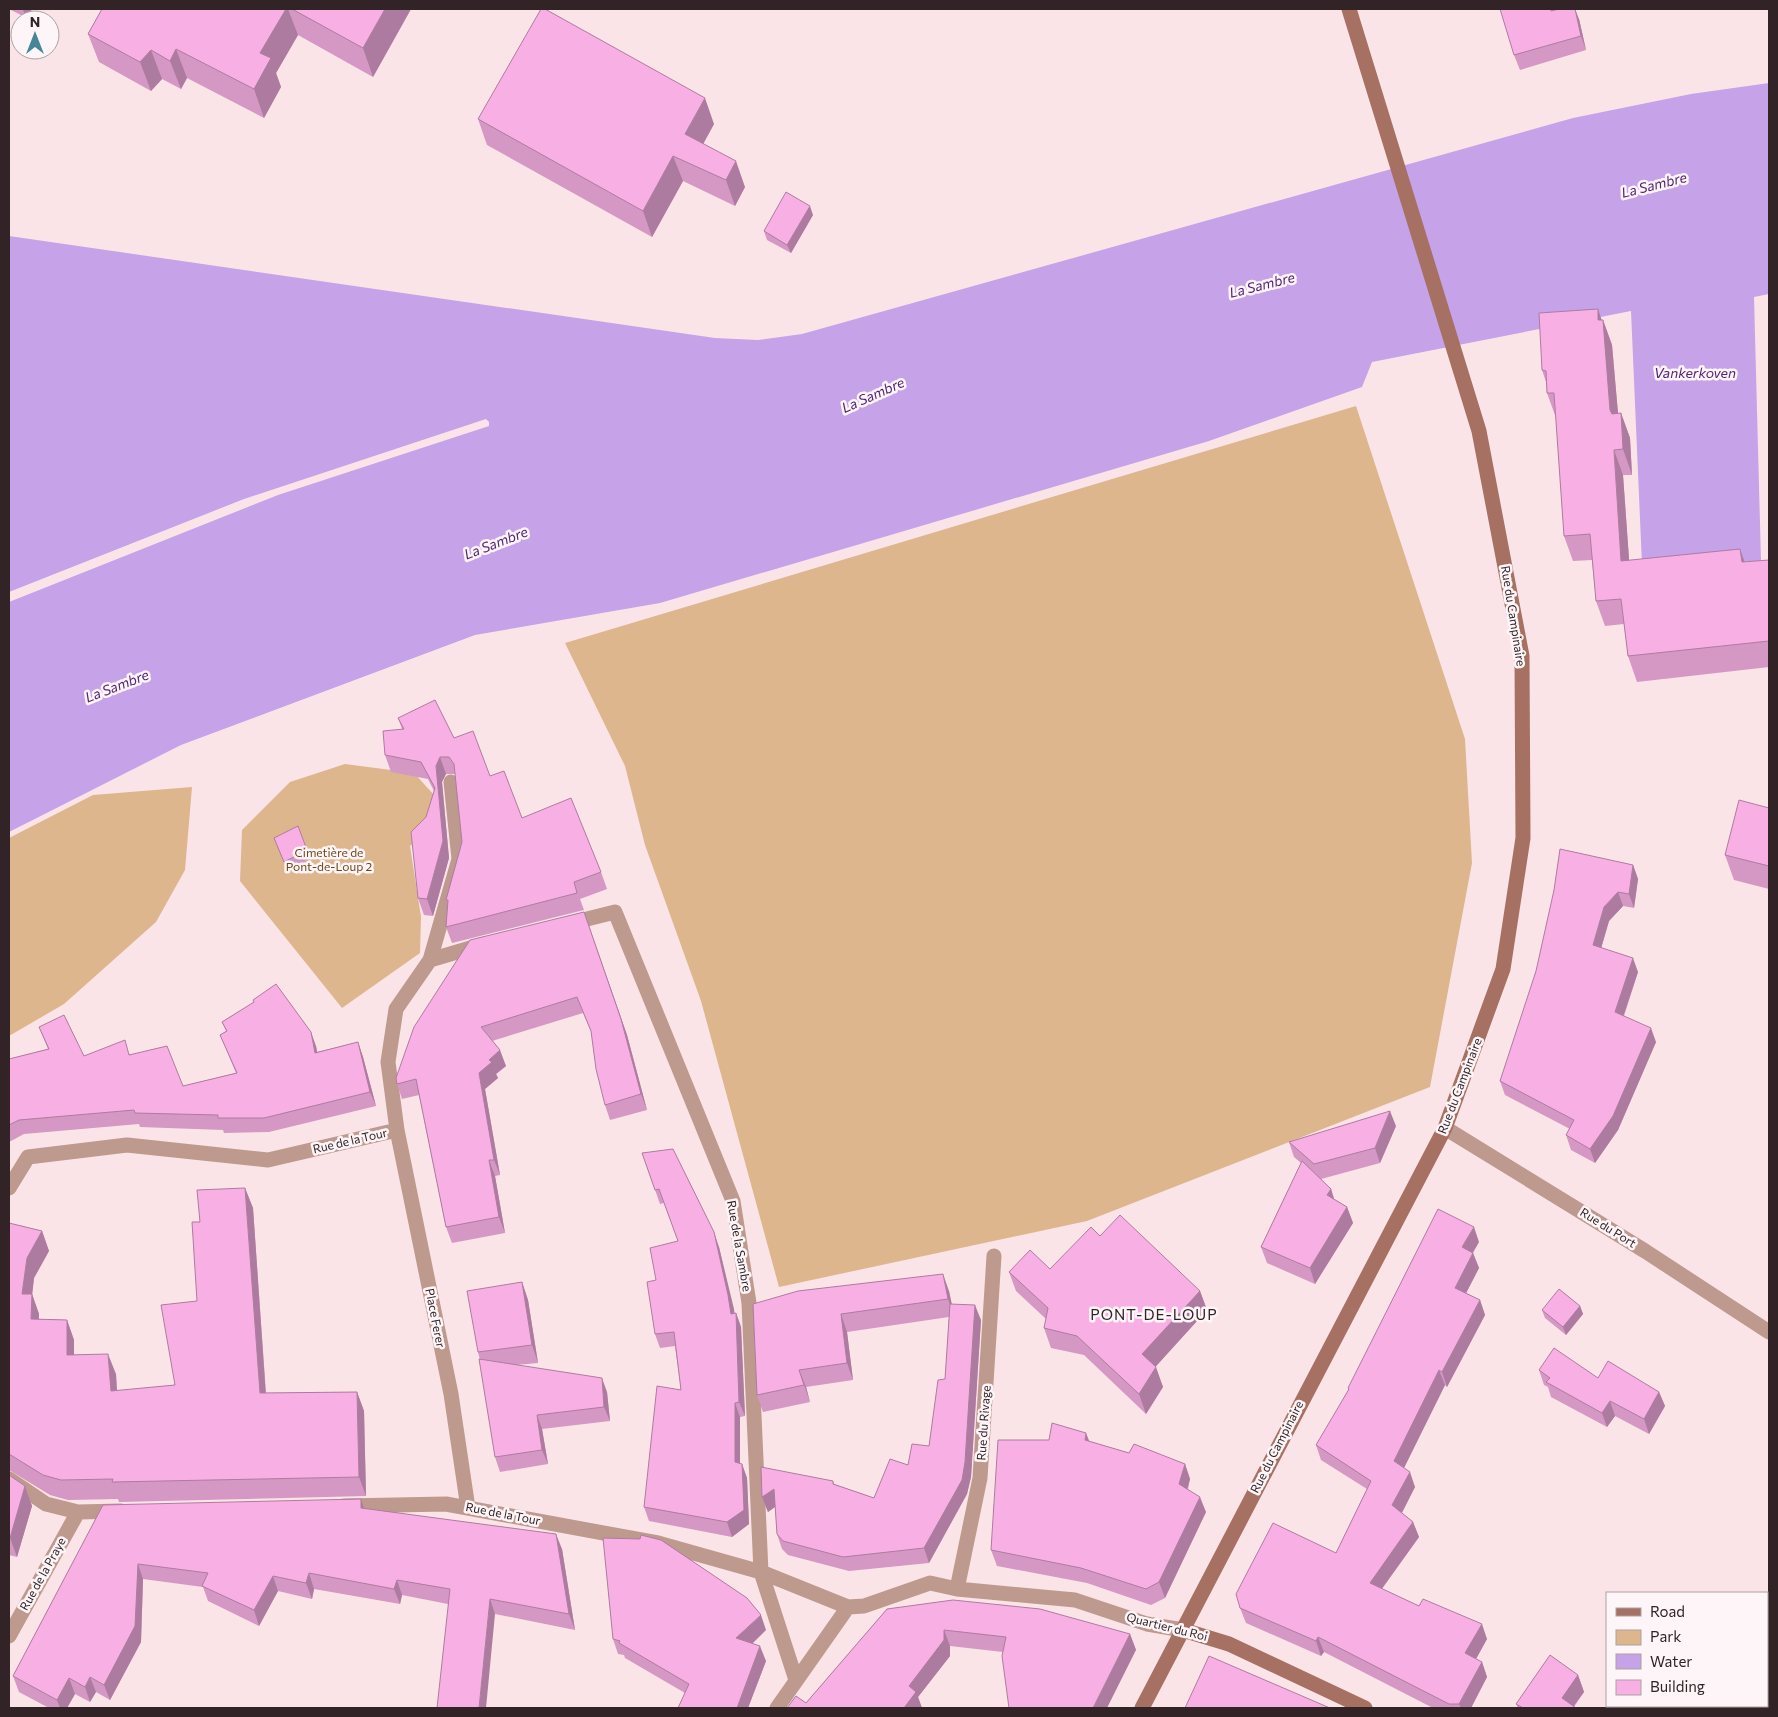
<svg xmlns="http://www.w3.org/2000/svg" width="1778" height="1717" viewBox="0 0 1778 1717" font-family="Commissioner,sans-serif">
<rect width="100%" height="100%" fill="#fbe4e7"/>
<path fill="#ddb68e" d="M1356,406l109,333 7,124 -42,224 -343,134 -308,66 -78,-286 -56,-156 -20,-79 -60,-123z
M345,764l69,9 21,23 -8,35 -17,15 11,71 -1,36 -78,55 -102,-127 2,-51 48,-48z
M192,787l-7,83 -29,52 -92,82 -55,32v-198l84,-43z"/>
<path fill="#c6a2e9" d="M1769,83v211l-15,3 7,264 -119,4 -11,-254 -259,51 -10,25 -153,54 -549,162 -185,32 -294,110 -172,87v-230l269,-107 211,-69v-4l-3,-3 -242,80 -235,93v-356l706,102 43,2 44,-6 771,-216 118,-24z"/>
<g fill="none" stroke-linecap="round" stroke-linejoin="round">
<path stroke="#be998e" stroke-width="15" d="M567,924l48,-12 118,289 16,102 12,269 35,108
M430,960l29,-101 -8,-77
M1445,1128l200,123 124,81
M9,1188l19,-31 99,-12 141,15 129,-30
M9,1479l37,25 32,8 43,-1
M344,1506l102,-2 212,39 103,29 87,35 16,-1 66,-23 27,6 118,11 72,24 36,6
M468,1508l-17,-114 -54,-264 -9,-68 8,-53 34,-49 54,-16
M957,1589l23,-111 14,-222
M9,1636l69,-124
M777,1708l71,-101"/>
<path stroke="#a67162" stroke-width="15" d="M1183,1630l46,14 136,64
M1142,1708l303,-580 58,-159 20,-131 -1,-182 -43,-225 -130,-422"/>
</g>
<path fill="#d597c4" d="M9,9h23l-5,9z
M102,9h309l-38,68 -75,-42 -22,38 5,14 -17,31 -77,-40 -6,11 -19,-10 -11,12 -52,-29 -11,-28z
M1551,9l1,2 27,8 7,31 -66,20 -6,-15z
M478,119l236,5 -11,20 42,43 -10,19 -52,-25 -31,56 -165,-92z
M813,215l-22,38 -24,-13 -3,-9z
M1601,320h2l9,25 6,68h3l9,25 2,37h-9l6,85 116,2 24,-2v107l-132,15 -9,-26 -4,-32 -19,2 -9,-25 -4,-41 -19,1 -9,-25 -8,-118 -9,-25 -1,-11 -4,-12z
M398,718l56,20 36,38 32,42 79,54 6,17 -27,10 4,11 -132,33 -6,-16 2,-23 -2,-4 16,-58 -7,-68h-9l-4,8 7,76 -16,58 -9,-1 -6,-17 8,-81 8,-26 -6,-12 -37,-7 -6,-17 17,-26z
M1769,808v81l-35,-9 -9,-25z
M298,826l12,33 -23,11 -13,-32z
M1633,865l5,14 -4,29 -11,-2 -14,15 -8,27 37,24 -14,44 32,26 -38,88 -23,33 -24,-13 -5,-15 4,-6 -65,-34 -5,-14z
M584,912l43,123 20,75 -37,10 -5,-15 -13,-72 -9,-20 -91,28 14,25 -10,8 2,4 -13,11 15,86 -5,1 10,57 -53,10 -6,-16 -27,-132 -17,4 -5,-15z
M253,1000l63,46 1,6 41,-10 5,15 13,49 -107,26 -45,1 -1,-3 -83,-3 -1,-3 -115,10 -15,8v-83l39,-10 -9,-22 45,29 47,-2 52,32 53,-13 -10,-24 -6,-14 6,-4 -4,-9 32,-20z
M1396,1126l-16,37 -59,16 10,10 3,10 13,8 6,16 -38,61 -48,-21 -6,-16 40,-84 -7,-6 -5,-15z
M642,1153l77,94 15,66h2l5,14 4,89 -5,1v46l2,1 5,14 2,46 -17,13 -83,-16 -5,-14 37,-117 -6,-44 -15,2 -5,-14 1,-54 22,-39 -14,-38 -4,1z
M245,1188l8,20 13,185 91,-1 7,19 2,85 -247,6 -1,-3 -50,1 -18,-5 -41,-25v-247l33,8 7,20 -15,27 -2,16 7,20v5l28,1 7,20v15l42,19 1,17 58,-6 22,-84 3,-79z
M1100,1236l100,55 7,19 -52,57 8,20 -17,27 -62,-59 -33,-7 -7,-20 2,-9 -30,-28 -7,-19 41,-3z
M1479,1242l-6,11 6,15 -13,25 14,7 5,15 -38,72 -2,-2 -41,83 11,19 -13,26 11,9 6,15 -37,52 105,50 -11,20 6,3 5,15 -16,31h-38l-109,-56 -3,4 -75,-33 -6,-15 96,-55 31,-64 -46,-29 -5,-15 33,-54 -1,-3z
M522,1282l6,18 10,63 -22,2 91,27 3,29 -68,8 6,35 -48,8 -5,-15 -15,-97 -2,-8z
M949,1291l3,13 29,16 -10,157 -4,17 -38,69 -80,8 -61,-16 -6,-6 -5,-15 -2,-27 -7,5 -6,-15 71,-16 1,3 40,14 34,-33 21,-19 16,-67 4,-62 -102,15 6,48 -47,7 4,15 -47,10 -6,-17 -4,-91z
M1580,1306l3,8 -17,21 -21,-17 -3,-8z
M1539,1370l59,8 61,14 6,14 -16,28 -34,-18 -8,11 -56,-30 -3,-10 -4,-2z
M1089,1441l40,12 56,11 5,15 -2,10 18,23 -41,86 -14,7 -64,-22 -90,-17 -6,-16z
M9,1475l16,11 7,20 -15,51 -8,-2z
M103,1505l261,3 198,41 13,81 -80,-16 -47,-10 -46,-9 -2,9 -86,-15 -2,10 -34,-8 -19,35 -51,-25 -5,-14 -60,-8 -2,63 -31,58 -14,-8 -6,10 -15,-8 -8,14h-18l-30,-16 -6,-16z
M887,1609l243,25 6,16 -133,2 -53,-6v10l-32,41 4,11 -116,-5z
M766,1630l-14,14 14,17 -18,47h-70l7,-15 -60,-35 -1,-3 -6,-1 -5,-15z
M1578,1675l6,17 -10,15 2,1h-58l-2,-4z"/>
<path fill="#ae7ba0" d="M24,9h8l-5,9 -4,-8z
M286,9h2l10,26 -22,38 5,14 -17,31 -10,-29 6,-36z
M385,9h26l-38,68 -10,-29z
M1575,9l4,10 7,31 -5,-14z
M176,49l11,29 -6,11 -11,-28z
M151,50l11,29 -11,12 -11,-29z
M705,98l9,26 -19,35 -10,-25z
M673,156l10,25 -31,56 -9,-26z
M736,161l9,26 -10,19 -9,-26z
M810,206l3,9 -22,38 -4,-8z
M1598,309l5,15v-4l9,25 8,91 -10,-26 -12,-90z
M1621,413l9,25 2,37 -9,-26z
M1614,450l9,25 8,111 -10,-25z
M1740,549l9,25 -7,-12z
M440,757l6,17 -4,8 7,76 -16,58 -6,-17 16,-58 -7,-75z
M1633,865l5,14 -4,29 -5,-14z
M1618,892l5,14 -14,15 -11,38 -5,-14 11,-38z
M584,912l43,123 20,75 -6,-16z
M1633,958l5,14 -18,54 -5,-14z
M1651,1028l5,14 -38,88 -23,33 -5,-14z
M311,1032l5,14 4,21 -5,-14z
M358,1042l5,15 13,49 -6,-14z
M500,1050l6,16 -10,8 2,4 -13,11 15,86 -6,-15 -15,-87 10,-13z
M1390,1111l6,15 -16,37 -5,-15z
M489,1160l6,16 10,57 -6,-16z
M245,1188l8,20 14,204 -7,-19z
M1331,1189l5,16 -9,-10z
M1347,1207l6,16 -38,61 -5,-16z
M1474,1227l5,15 -12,20 -5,-15z
M42,1231l7,20 -15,27 -4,36 -8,-20 5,-36z
M714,1232l5,15 15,62 2,19 -5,-14z
M1473,1253l6,15 -18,35 -6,-15z
M943,1274l6,17 5,26 -6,-18z
M522,1282l6,18 10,63 -6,-18z
M1200,1291l7,19 -58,64 -7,-20z
M32,1294l7,20 -1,25 -7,-20z
M1480,1300l5,15 -38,72 -5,-15z
M975,1305l6,15 -10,157 -4,17 -38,69 -5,-15z
M1580,1306l3,8 -17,21 -3,-8z
M736,1313l5,14 4,89 -6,-14z
M841,1314l6,18 6,48 -6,-17z
M67,1320l7,20v35l-7,-20z
M108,1354l8,20 2,37 -7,-20z
M1156,1367l7,20 -17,27 -7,-20z
M799,1370l7,17 4,15 -6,-17z
M1439,1370l6,15 -45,91 -6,-15z
M602,1378l5,14 3,29 -6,-14z
M357,1392l7,19 2,85 -7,-19z
M1659,1392l6,14 -16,28 -5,-15z
M1610,1401l5,15 -8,11 -5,-14z
M735,1403l5,14v59l-5,-14z
M537,1415l5,14 6,35 -6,-14z
M1086,1433l6,15 -7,-8z
M742,1464l5,14 2,46 -17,13 -5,-15z
M1185,1464l5,15 -6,21 -5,-16z
M1410,1472l5,15 -17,33 -6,-15z
M25,1486l7,20 -15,51 -7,-19z
M774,1489l5,15 -11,8 -6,-15z
M1200,1497l6,15 -41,86 -6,-16z
M361,1499l5,16 -5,-7z
M1413,1522l6,15 -44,61 -5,-15z
M556,1534l6,15 13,81 -6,-16z
M138,1564l5,15 -2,63 -31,58 -6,-15z
M309,1573l5,16 -2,10 -6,-16z
M273,1576l5,15 -19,35 -5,-16z
M397,1580l5,15 -2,9 -6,-15z
M490,1599l5,15 -9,94h-7z
M761,1615l5,15 -24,23 -6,-15z
M1482,1624l5,15 -16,29 -6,-15z
M944,1630l6,16v10l-32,41 4,11h-18l5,-22z
M1130,1634l6,16 -29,58h-14z
M1318,1637l6,15 -3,4 -5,-15z
M760,1646l6,15 -18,47h-11z
M1482,1662l5,15 -16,31h-10l-2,-4z
M1578,1675l6,17 -12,16 -10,-10z
M90,1677l6,15 -6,10 -5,-15z
M69,1678l6,16 -8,14h-7l-3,-8z"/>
<path fill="#f8b0e4" stroke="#ae7ba0" d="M102,9h184l-26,44 11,5 -17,31 -78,-40 -6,12 -19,-11 -11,12 -52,-28z
M292,9h93l-22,39z
M541,9h4l160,89 -20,36 51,27 -10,19 -53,-24 -30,55 -165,-92z
M1500,9h51v2l8,-2h16l6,27 -67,19z
M786,192l24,14 -23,39 -23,-14z
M1598,309v11h5l7,90 2,4 9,-1 2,36 -9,1 7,111 119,-12 2,13 27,-2v81l-141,15 -7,-57 -25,2 -6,-67 -26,2 -10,-143h-7l-1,-22 -4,-1 -3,-57z
M435,700l19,38 19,-7 17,45 14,-5 18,47 49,-20 30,74 -27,10 3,11 -131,34 2,-27h-2l16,-58 -8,-78 -5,-7h-9l-4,9 7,75 -16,58 -9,-1 -7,-66 15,-15 9,-29 -14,-26 -36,-7 -2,-24 21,-2 -6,-11z
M1739,800l30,8v58l-44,-11z
M298,826l9,24 -23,12 -10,-24z
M1560,849l73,16 -4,29 -11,-2 -14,15 -11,38 40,13 -18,54 36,16 -38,88 -23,33 -24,-14 8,-15 -74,-39 36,-110 18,-81z
M584,912l37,107 20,75 -36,11 -9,-36 -5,-38 -14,-34 -96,30 19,23 -11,10 3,2 -13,11 15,87h-5l10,57 -53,10 -30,-148 -19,5 -1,-6 18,-51 56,-87z
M276,984l35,48 4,21 43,-11 12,50 -106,26h-46v-3l-83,-2 -1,-3 -115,10 -10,5v-66l40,-10 -10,-22 25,-12 20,41 41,-16 4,15 38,-9 16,40 54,-13 -17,-38 7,-4 -5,-9 32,-20 -1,-2z
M1390,1111l-15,37 -61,16 -25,-22z
M673,1149l41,83 14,63 3,19 5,-1 3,89 -4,1v59l7,2 2,46 -17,12 -83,-15 13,-121 24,4 -7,-58 -19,2 -8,-52 9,-2 -6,-32 28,-7 -19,-52 -4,1 -13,-37z
M1302,1161l29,28 -4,6 20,12 -37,61 -49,-21z
M245,1188l15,205 97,-1 2,85 -247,5 1,-3 -52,1 -18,-5 -34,-21v-231l33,8 -15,27 -5,36h10l-1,25 36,1v35l41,-1 3,37 64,-6 -14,-80 36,-4 -5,-79h8l-3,-32z
M1438,1209l36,18 -12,20 11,6 -18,35 25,12 -38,72 -3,-2 -45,91 16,11 -18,33 21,17 -43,61 49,23 4,-7 59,25 -17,29 17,9 -23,42h-10l-131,-67 -2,4 -76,-33 -4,-14 37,-71 63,30 35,-72 -55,-36 33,-56 -1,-1z
M1120,1215l80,76 -58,63 14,13 -17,27 -62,-58 -33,-8 4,-20 -39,-36 21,-22 20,19 41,-42 9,9z
M943,1274l5,25 -107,15 6,49 -48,7 5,15 -47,10 -4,-91 45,-13z
M522,1282l10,63 -54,7 -11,-61z
M1559,1289l21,17 -17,21 -21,-17z
M950,1304l25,1 -10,157 -3,18 -38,68 -81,9 -60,-16 -6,-7 -3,-45 -12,8 -1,-30 72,14v3l41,14 16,-39 18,6 4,-21 17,2 9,-66 7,-1z
M1554,1348l44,30 10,-17 51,31 -15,27 -34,-18 -8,12 -56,-31 4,-4 -11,-8z
M479,1359l123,19 2,29 -67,8 5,35 -47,7z
M1052,1423l34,10 -1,7 44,13 5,-9 51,20 -6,20 21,13 -41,85 -13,7 -65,-21 -90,-18 7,-110h51z
M9,1475l16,11 -15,52 -1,-1z
M361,1499v9l195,26 13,80 -79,-15 -11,109h-42l13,-119 -53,-9 -3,9 -85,-16 -3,10 -33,-7 -19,34 -52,-24 6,-13 -70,-9 -3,62 -31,59 -14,-8 -5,10 -16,-9 -12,22 -44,-24 90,-171z
M641,1535l20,5 86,58 14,17 -25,23 24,8 -23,62h-59l11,-24 -70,-41 1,-2 -7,-2 -10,-101 37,1z
M953,1600l87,9 90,25 -37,74h-84l-7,-52 4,-19 -62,-7v10l-35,46 7,6 -12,16h-117l9,-12 10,7 81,-94z
M1550,1655l28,20 -16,23 14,10h-53l-7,-4z
M1209,1656l114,49 7,3h-145z"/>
<g text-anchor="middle" stroke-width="5" stroke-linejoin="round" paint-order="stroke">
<g font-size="12" fill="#322426" stroke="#fdf5f7">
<text transform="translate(1513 616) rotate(81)" y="4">Rue du Campinaire</text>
<text transform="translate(1460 1086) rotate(-69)" y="4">Rue du Campinaire</text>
<text transform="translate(350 1141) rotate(-13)" y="4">Rue de la Tour</text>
<text transform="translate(1608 1228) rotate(32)" y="4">Rue du Port</text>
<text transform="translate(739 1246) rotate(80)" y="4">Rue de la Sambre</text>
<text transform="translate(435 1318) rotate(79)" y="4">Place Ferer</text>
<text transform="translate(984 1423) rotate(-86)" y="4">Rue du Rivage</text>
<text transform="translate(1277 1447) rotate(-63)" y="4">Rue du Campinaire</text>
<text transform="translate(503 1514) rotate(11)" y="4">Rue de la Tour</text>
<text transform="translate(43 1574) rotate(-61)" y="4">Rue de la Praye</text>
<text transform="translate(1167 1627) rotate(14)" y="4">Quartier du Roi</text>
</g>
<g font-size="12" fill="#6e4718" stroke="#fdf5f7">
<text x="329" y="857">Cimetière de<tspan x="329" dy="14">Pont-de-Loup 2</tspan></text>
</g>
<g font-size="14" font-style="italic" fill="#522475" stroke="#fdf5f7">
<text transform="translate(1654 185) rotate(-14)" y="5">La Sambre</text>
<text transform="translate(1262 285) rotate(-14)" y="5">La Sambre</text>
<text x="1695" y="378">Vankerkoven</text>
<text transform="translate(873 395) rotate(-24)" y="5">La Sambre</text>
<text transform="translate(496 543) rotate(-21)" y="5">La Sambre</text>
<text transform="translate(117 686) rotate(-21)" y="5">La Sambre</text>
</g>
<g font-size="15" letter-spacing="1" fill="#322426" stroke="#fdf5f7">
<text x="1154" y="1320">PONT-DE-LOUP</text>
</g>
</g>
<rect width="1778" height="1717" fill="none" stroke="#322426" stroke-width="20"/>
<rect x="1606" y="1592" width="162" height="115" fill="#fdf5f7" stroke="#aca1a3"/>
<rect x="1616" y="1608" width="25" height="8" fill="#a67162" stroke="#aca1a3"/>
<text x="1650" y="1617" font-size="15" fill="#322426">Road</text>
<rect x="1616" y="1630" width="25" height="15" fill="#ddb68e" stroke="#aca1a3"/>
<text x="1650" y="1642" font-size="15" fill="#322426">Park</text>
<rect x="1616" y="1654" width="25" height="15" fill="#c6a2e9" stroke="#aca1a3"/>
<text x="1650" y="1667" font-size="15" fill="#322426">Water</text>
<rect x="1616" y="1680" width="25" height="15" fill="#f8b0e4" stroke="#aca1a3"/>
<text x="1650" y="1692" font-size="15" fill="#322426">Building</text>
<g transform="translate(35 35)"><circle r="24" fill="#fdf5f7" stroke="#aca1a3"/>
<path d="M0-4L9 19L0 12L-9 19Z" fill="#458798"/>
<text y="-8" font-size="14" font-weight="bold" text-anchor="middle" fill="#322426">N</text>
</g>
</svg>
